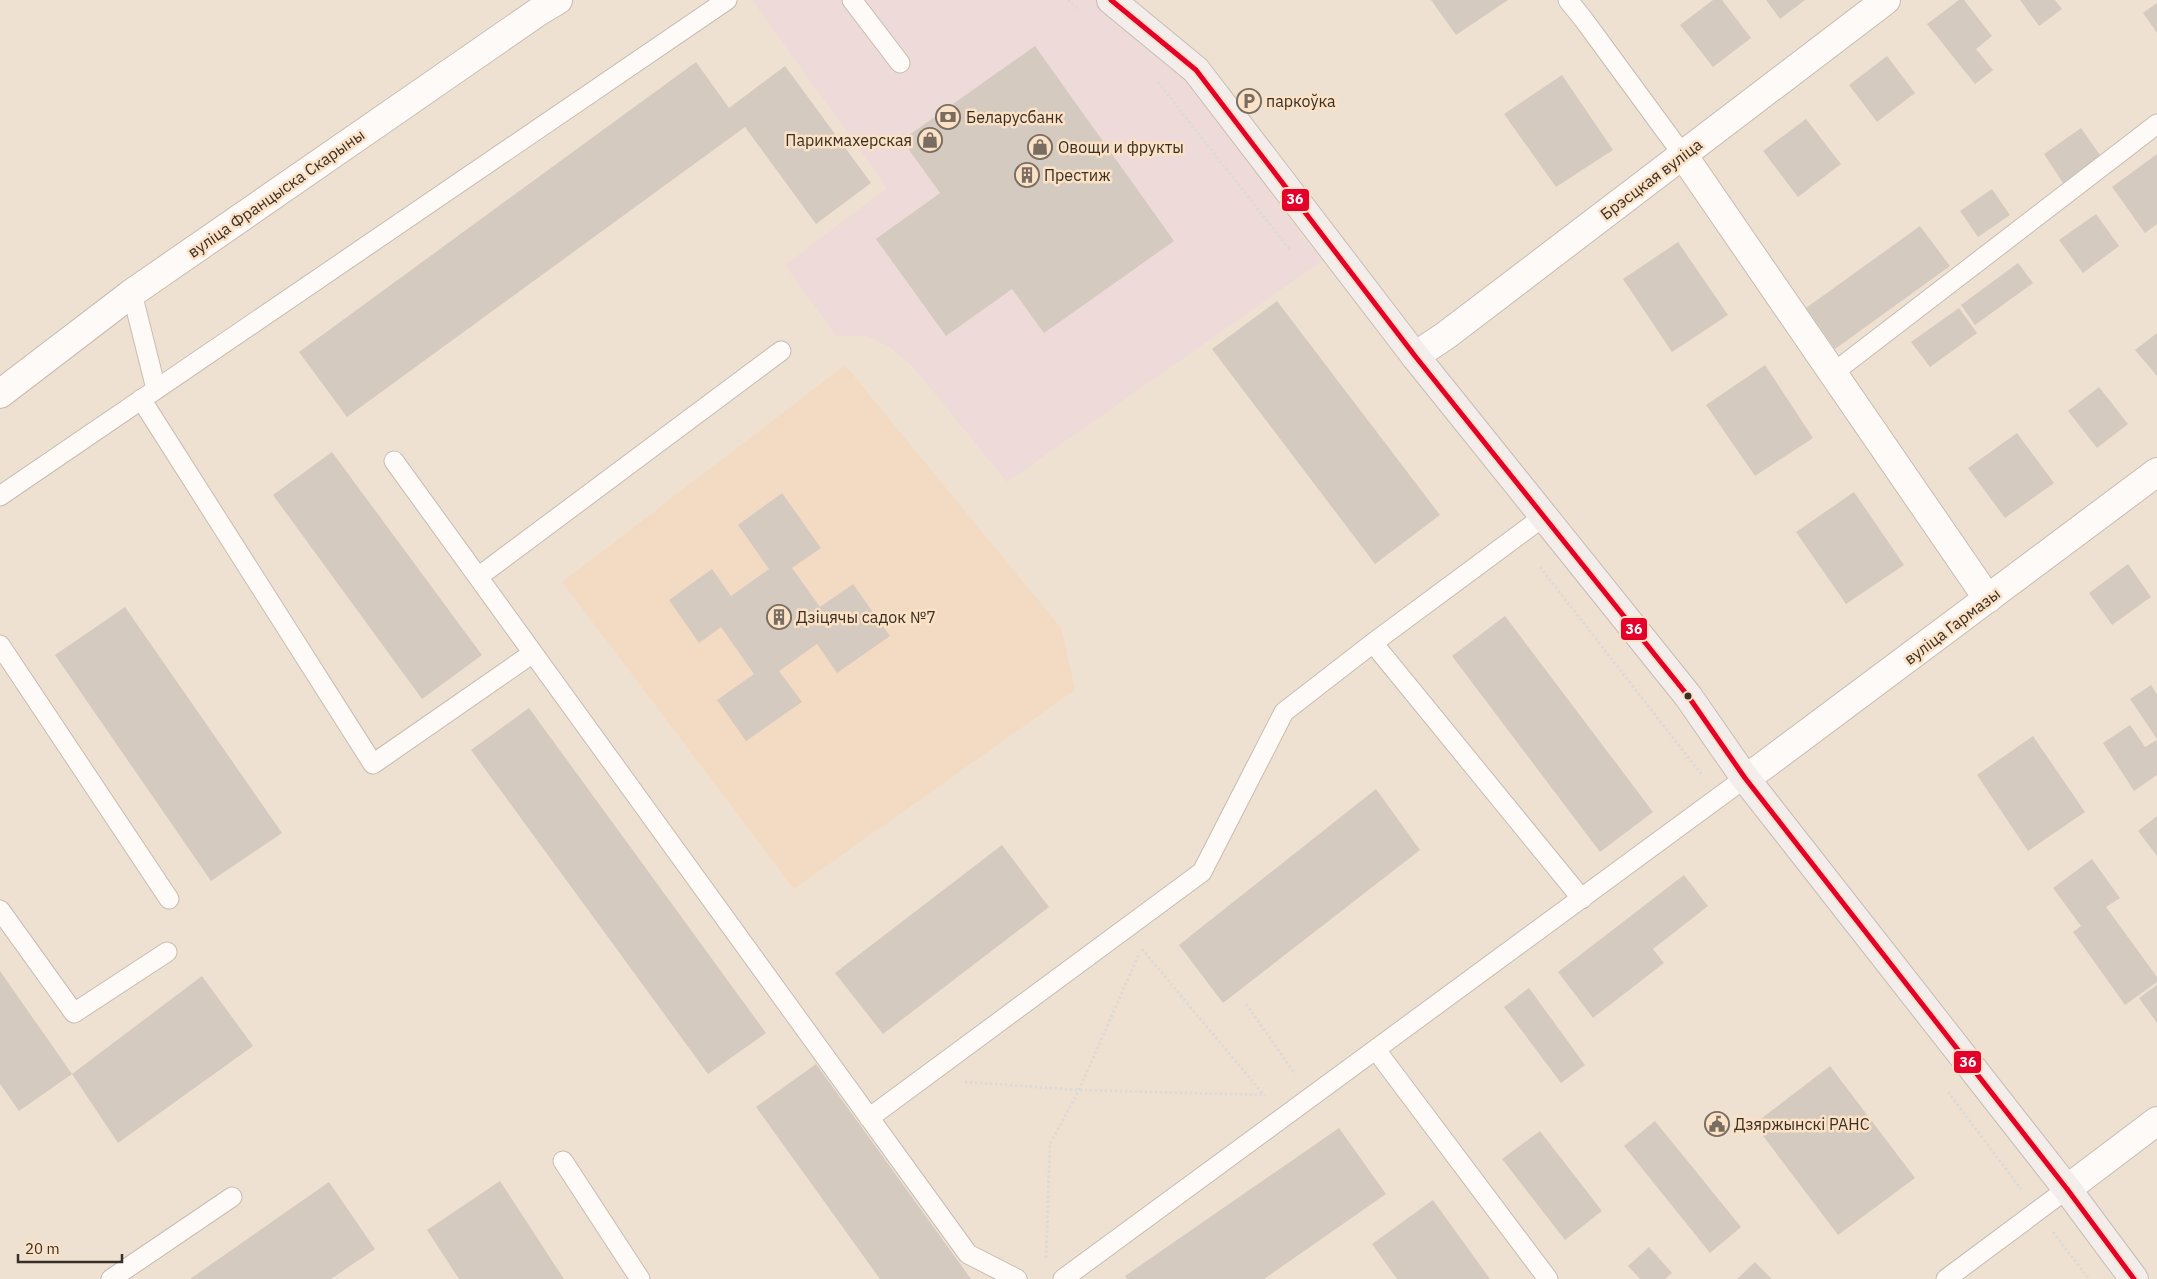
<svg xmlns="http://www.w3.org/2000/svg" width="2157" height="1279" viewBox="0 0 2157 1279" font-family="'IBM Plex Sans',sans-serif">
<rect width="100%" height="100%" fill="#efe1d2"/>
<path fill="#eedad8" d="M752,0h343l26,17 68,68 133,176 -315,221 -94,-115 -25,-21 -22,-10h-30l-51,-71 102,-77z"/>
<path fill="#f3dbc3" d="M845,365l217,264 13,61 -281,199 -232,-307z"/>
<path fill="#d5cabf" d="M1431,0h77l-52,35z
M1713,0h9l29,38 -38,29 -33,-42z
M1766,0h39l-25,19z
M1959,0h5l28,36 -16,13 17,21 -18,14 -48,-60z
M2020,0h35l7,9 -23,17z
M2157,3v30l-14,-20z
M1035,46l139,195 -130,92 -32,-44 -66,47 -70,-97 64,-46 -38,-53z
M1887,56l28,37 -38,29 -28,-37z
M696,62l33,46 56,-42 86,117 -55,41 -71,-97 -398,290 -48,-65z
M1562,75l51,75 -57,37 -52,-73z
M1806,119l35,45 -43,33 -35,-46z
M2081,128l24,34 -38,27 -23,-35z
M2157,154v70l-12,9 -33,-46z
M1992,189l18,26 -32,22 -18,-26z
M2096,214l23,32 -36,27 -24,-33z
M1920,226l30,40 -115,83 -29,-41z
M1678,242l50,73 -56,37 -49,-73z
M2018,263l15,20 -58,42 -14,-20z
M1277,301l163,214 -65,49 -163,-215z
M1959,308l18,25 -47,34 -19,-25z
M2157,333v43l-22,-26z
M1765,365l48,73 -58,38 -49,-71z
M2099,387l29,37 -31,24 -29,-37z
M2017,433l37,50 -49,35 -37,-50z
M332,452l150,203 -60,44 -149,-204z
M1854,492l50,73 -58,39 -50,-72z
M782,493l39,55 -29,20 28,39 33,-23 37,52 -53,37 -20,-29 -38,27 23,31 -56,39 -29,-41 37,-26 -33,-47 -22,16 -30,-43 43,-31 19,27 38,-27 -31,-44z
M2128,564l23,33 -39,28 -23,-32z
M125,607l157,226 -71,48 -156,-226z
M1505,616l148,196 -53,40 -148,-196z
M2151,685l6,9v45l-27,-40z
M529,708l237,325 -58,41 -237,-324z
M2130,725l15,22 12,-7v35l-23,16 -31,-48z
M2033,736l52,76 -57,39 -51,-76z
M1376,789l44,61 -197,153 -44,-58z
M2157,816v40l-19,-25z
M1002,845l47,62 -166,127 -48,-61z
M2092,859l28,39 -14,9 51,70v5l-32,23 -52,-73 8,-6 -28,-38z
M1684,875l24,31 -55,43 11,14 -71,55 -35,-46z
M0,971l72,103 130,-98 51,70 -135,97 -46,-69 -53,37 -19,-27z
M2157,985v38l-18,-25z
M1529,988l56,77 -24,18 -57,-76z
M816,1064l155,215h-91l-124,-172z
M1830,1066l85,112 -77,57 -84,-111z
M1655,1121l86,106 -31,26 -86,-107z
M1339,1128l47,66 -122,85h-137l-2,-3z
M1540,1131l62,80 -37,29 -63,-81z
M500,1181l64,98h-105l-32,-49z
M329,1182l46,67 -44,30h-141z
M1433,1200l57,79h-93l-25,-35z
M1649,1247l23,26 -7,6h-25l-12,-13z
M1755,1262l17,17h-35z"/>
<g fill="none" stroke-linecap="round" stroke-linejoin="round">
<defs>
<path id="lane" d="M852,0l48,63
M1568,0l16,20 99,135
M132,293l24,96
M1833,373l324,-249
M141,399l232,365 160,-111
M394,461l574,793 49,25
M0,496l727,-496
M478,577l303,-226
M1373,643l209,256
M0,645l169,254
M0,910l74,103 93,-61
M1376,1050l172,229
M869,1118l333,-246 82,-160 89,-69 170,-126
M563,1161l77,118
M111,1279l121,-82
M1063,1279l682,-501
M1946,1279l121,-90"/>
<path id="street" d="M1683,155l305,444
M1415,356l30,-20 441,-336
M0,394l132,-101 406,-281 20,-12
M1745,778l17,-11 395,-295
M2067,1189l90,-68"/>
<path id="secondary" d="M1111,0l85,70 219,286 273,340 57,82 322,411 67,90"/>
</defs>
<use href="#lane" stroke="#c7bcb0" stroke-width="21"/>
<use href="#street" stroke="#c7bcb0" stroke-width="30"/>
<use href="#secondary" stroke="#c7bcb0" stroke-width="30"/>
<path stroke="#dedad5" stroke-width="3" stroke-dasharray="2.5 2.5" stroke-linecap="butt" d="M1068,0l12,10
M1158,82l132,168
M1540,567l162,208
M1142,949l121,145
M1246,1004l49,70
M965,1082l114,8 187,5
M1948,1092l73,97
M2053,1232l36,47
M1046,1258l4,-114 29,-54 60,-136"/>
<use href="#lane" stroke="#fdfaf8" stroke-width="19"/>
<use href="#street" stroke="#fdfaf8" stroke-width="28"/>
<use href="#secondary" stroke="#f3eeeb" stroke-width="28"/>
<defs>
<path id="bus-1" d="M1111,0l85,70 219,286 273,340 57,82 322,411 67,90"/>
</defs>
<use href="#bus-1" stroke="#fbe1c6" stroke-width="9"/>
<use href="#bus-1" stroke="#e4002b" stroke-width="5"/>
</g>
<defs>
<symbol id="parking-ring" viewBox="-11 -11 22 22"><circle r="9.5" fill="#fbe1c6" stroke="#796d61" stroke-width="1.5"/><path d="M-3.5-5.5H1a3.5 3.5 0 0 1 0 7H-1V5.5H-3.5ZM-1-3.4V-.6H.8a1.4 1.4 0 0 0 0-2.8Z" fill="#796d61"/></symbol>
<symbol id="bank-ring" viewBox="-11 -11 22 22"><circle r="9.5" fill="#fbe1c6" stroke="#796d61" stroke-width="1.5"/><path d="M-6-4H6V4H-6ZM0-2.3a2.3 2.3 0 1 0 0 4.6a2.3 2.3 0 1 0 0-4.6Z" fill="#796d61"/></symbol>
<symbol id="shop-ring" viewBox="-11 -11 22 22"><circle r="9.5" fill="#fbe1c6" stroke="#796d61" stroke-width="1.5"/><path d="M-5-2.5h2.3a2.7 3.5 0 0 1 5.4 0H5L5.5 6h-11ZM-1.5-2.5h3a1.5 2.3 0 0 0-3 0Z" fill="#796d61"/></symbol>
<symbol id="building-ring" viewBox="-11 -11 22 22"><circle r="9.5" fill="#fbe1c6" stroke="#796d61" stroke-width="1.5"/><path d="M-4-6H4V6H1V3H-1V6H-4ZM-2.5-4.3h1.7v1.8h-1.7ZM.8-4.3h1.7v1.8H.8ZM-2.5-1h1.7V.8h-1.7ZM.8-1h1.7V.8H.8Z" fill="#796d61"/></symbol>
<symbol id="civic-ring" viewBox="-11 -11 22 22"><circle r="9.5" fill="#fbe1c6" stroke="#796d61" stroke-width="1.5"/><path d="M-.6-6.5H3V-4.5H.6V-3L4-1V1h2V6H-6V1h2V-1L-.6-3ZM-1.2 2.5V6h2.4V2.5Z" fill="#796d61"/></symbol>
</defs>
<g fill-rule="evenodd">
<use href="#parking-ring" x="1235" y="87" width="28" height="28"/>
<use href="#bank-ring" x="934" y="103" width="28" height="28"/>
<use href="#shop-ring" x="916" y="126" width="28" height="28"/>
<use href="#shop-ring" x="1026" y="133" width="28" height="28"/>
<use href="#building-ring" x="1013" y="161" width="28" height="28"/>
<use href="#building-ring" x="765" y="603" width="28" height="28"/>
<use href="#civic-ring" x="1703" y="1110" width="28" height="28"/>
</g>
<circle fill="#392f24" stroke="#fbe1c6" stroke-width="2" cx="1688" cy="696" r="4.5"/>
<g text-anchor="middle" stroke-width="5" stroke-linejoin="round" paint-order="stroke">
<g font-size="16" fill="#392f24" stroke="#fbe1c6" text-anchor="start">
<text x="1266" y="107">паркоўка</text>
<text x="966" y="123">Беларусбанк</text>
<text x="912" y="146" text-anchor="end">Парикмахерская</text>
<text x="1058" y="153">Овощи и фрукты</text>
<text x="1044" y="181">Престиж</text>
<text x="796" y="623">Дзіцячы садок №7</text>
<text x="1734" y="1130">Дзяржынскі РАНС</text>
</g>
<g font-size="16" fill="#392f24" stroke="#fbe1c6">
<text transform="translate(1651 179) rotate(-37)" y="6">Брэсцкая вуліца</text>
<text transform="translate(276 193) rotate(-35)" y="6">вуліца Францыска Скарыны</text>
<text transform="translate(1952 626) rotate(-37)" y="6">вуліца Гармазы</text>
</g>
</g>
<g stroke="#fbe1c6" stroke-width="2">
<rect x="1281" y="188" width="29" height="24" rx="5" fill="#e4002b"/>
<rect x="1620" y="617" width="28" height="24" rx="5" fill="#e4002b"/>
<rect x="1953" y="1050" width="29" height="24" rx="5" fill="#e4002b"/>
</g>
<g font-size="14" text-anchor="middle" font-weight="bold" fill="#fff">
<text x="1295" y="204">36</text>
<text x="1634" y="634">36</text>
<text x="1968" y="1067">36</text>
</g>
<path d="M18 1254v8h104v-8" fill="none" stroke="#392f24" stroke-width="2.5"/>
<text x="25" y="1254" font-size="15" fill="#392f24" stroke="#fbe1c6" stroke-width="4" paint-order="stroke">20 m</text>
</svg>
